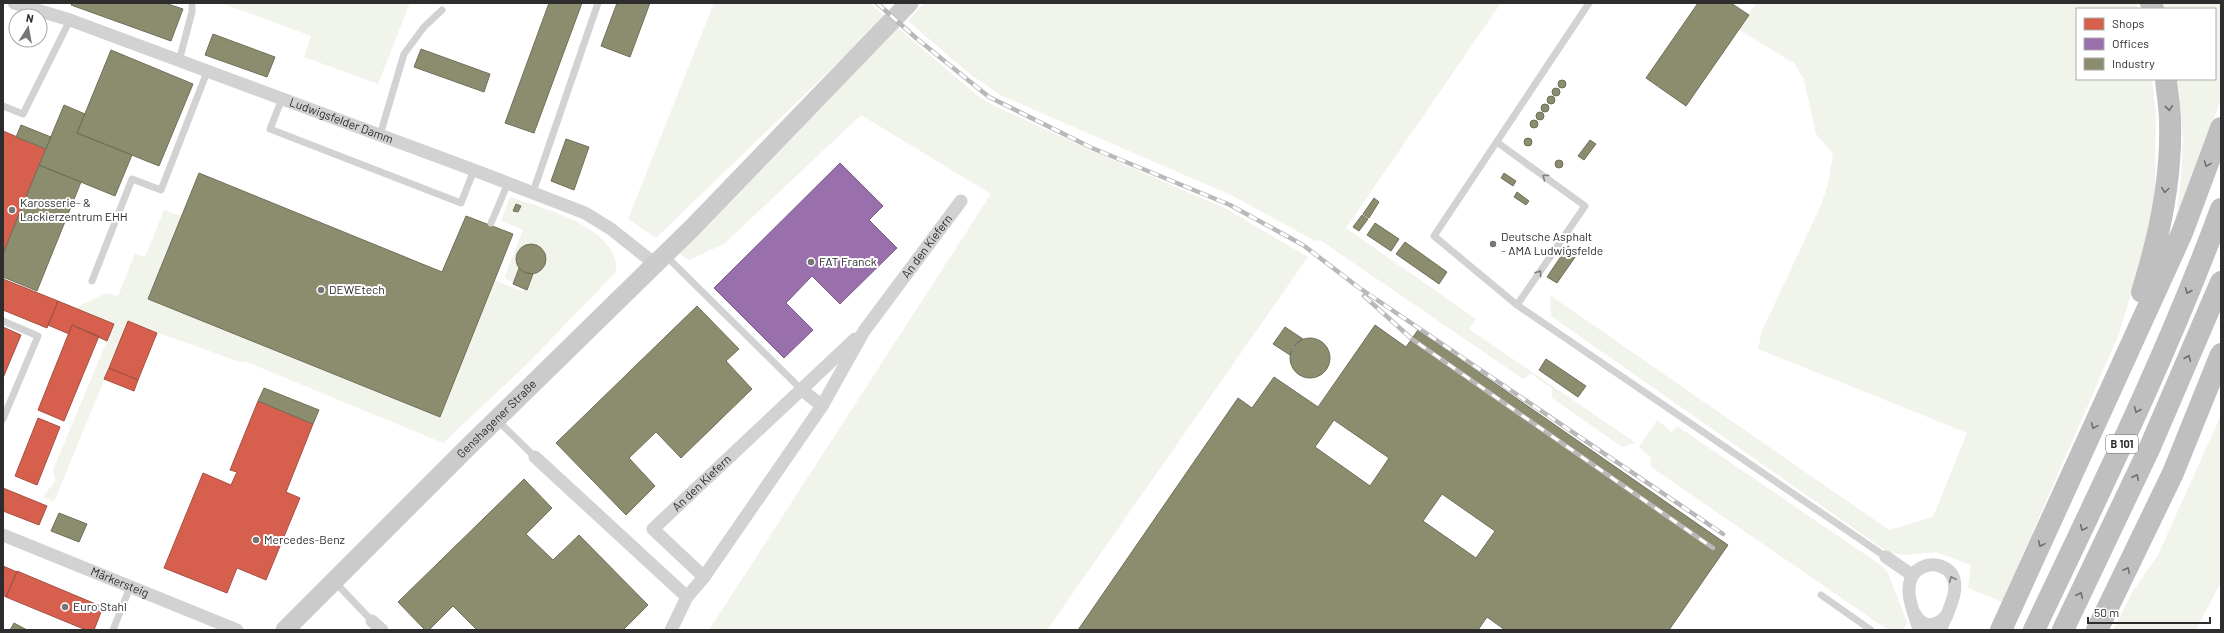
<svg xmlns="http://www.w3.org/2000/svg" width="2224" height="633" viewBox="0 0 2224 633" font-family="Barlow,sans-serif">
<rect width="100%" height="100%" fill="#fff"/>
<path fill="#f1f4eb" d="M221,3h189l-32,81 -74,-27 7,-21z
M714,3h156l15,14 -229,221 -28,-19z
M924,3h577l-155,225 130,91 -7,10 167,114 -14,4 -70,-49v-10l-21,-14 -8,5 -203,-139 -5,1 -82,-45 -231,-100 -31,-21 -63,-54z
M1756,3h380l2,6h-61v70h75l4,37 -1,77 -5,37 -31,104 -117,268 -34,-14 3,-23 -35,-13 -31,3 -16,-2 -338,-237 -1,-21 339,235 44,-13 34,-84 -209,-84 4,-18 59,-126 7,-21 5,-30 -17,-20 -12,-54 -10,-17 -55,-33z
M2162,3h59v97l-45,118 5,-37 2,-41 -5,-61h37v-70h-51z
M898,28l80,68 15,9 97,45 137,59 81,48 -261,373h-338l282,-436 -130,-79 -137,129 -35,16 -12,-8z
M510,197c33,11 111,31 106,75l-90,93 -83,78 -196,-81 -10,-1 -109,-39 -74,180 -11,-5 12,-16 -2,-11 61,-146 -39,-16 31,-15 12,3 17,-42 10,3 19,-47 17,6 -33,83 292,118 55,-137 28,12 1,-3h3l6,-15c22,-6 13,-34 -8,-30 -9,6 -12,15 -6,24l-6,14 -9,-4 19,-48 -22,-9z
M2221,415v167l-25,48h-83l20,-39 25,-36z
M1657,420l15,12 5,-6 205,140 6,7 19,49 -3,7 -16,1 -237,-163v-9l-12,-11z"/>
<path fill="#d6604d" stroke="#a35143" d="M3,131l43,18 -43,105z
M3,279l55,22 -11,27 -44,-18z
M58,301l56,23 -7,17 -35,-16 -3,9 -21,-9z
M128,321l29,12 -19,47 -29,-12z
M72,325l27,11 -35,85 -26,-11z
M3,327l18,8 -18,43z
M109,368l29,12 -4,11 -30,-12z
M258,401l55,23 -27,68 14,6 -34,82 -29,-12 -10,25 -63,-25 39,-95 28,12 6,-13 -7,-2z
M38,418l22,9 -23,58 -22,-9z
M3,488l44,18 -8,19 -36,-14z
M3,566l14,6 -11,25 -3,-2z
M17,571l86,36 -9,23h-8l-80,-33z"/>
<path fill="#9970ab" stroke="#795c85" d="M840,163l43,43 -14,14 28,28 -57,56 -28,-28 -26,27 27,27 -29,28 -70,-70z"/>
<path fill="#8c8c6e" stroke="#70705a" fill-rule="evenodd" d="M72,3h93l18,6 -12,32 -100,-36z
M549,3h33l-48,130 -29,-10z
M617,3h33l-20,54 -29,-11z
M1698,3h33l18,12 -63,91 -40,-28z
M213,34l62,23 -8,20 -62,-22z
M421,49l69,25 -6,18 -70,-25z
M111,50l82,34 -34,82 -82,-33z
M1558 84a4 4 0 1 1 8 0a4 4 0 1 1-8 0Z
M1552 92a4 4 0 1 1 8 0a4 4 0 1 1-8 0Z
M1547 100a4 4 0 1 1 8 0a4 4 0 1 1-8 0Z
M1541 108a4 4 0 1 1 8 0a4 4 0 1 1-8 0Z
M64,105l21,9 -8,19 55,22 -17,41 -76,-31z
M1536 116a4 4 0 1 1 8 0a4 4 0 1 1-8 0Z
M1530 124a4 4 0 1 1 8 0a4 4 0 1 1-8 0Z
M21,125l30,12 -5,12 -30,-12z
M1524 142a4 4 0 1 1 8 0a4 4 0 1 1-8 0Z
M566,139l23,8 -15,43 -23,-9z
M1590,140l6,4 -12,16 -6,-4z
M1555 164a4 4 0 1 1 8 0a4 4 0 1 1-8 0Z
M39,165l42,17 -44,109 -34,-14v-23z
M199,173l243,99 24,-56 47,18 -73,183 -292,-118z
M1504,173l12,8 -3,5 -12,-8z
M1517,192l12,9 -3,4 -12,-8z
M1374,198l5,4 -10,16 -6,-4z
M516,204l5,2 -3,6 -5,-1z
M1362,215l6,4 -9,12 -6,-4z
M1375,223l24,16 -8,12 -24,-16z
M1405,242l42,30 -8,12 -43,-30z
M516 259a15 15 0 1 1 30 0a15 15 0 1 1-30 0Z
M1568,246l10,7 -21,30 -10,-6z
M519,268l5,4 9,2 -6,16 -14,-6z
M697,306l42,43 -13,12 26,28 -71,69 -25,-26 -27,26 26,28 -29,29 -70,-72z
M1375,325l31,22 12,-17 310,215 -59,85h-164l-18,-13 -9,13h-400l160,-232 14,10 22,-31 44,30zM1334,420l55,38 -19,28 -55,-39zM1442,494l53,37 -19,27 -53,-37z
M1285,327l18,12 -6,4 -7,12 -17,-11z
M1290 358a20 20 0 1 1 40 0a20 20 0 1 1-40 0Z
M1546,359l40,27 -8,11 -39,-27z
M264,388l55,22 -6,14 -55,-23z
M524,479l28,29 -26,26 27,26 26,-25 69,70 -25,25h-146l-24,-24 -24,24h-4l-27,-28z
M59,513l28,11 -8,18 -28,-11z
M14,623l13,7h-17z"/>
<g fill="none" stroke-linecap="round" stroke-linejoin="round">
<path stroke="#d2d2d2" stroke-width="7" d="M1589,3l-155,233 83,69 369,252
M179,61l13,-49v-9
M282,99l-12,30 191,74 13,-33
M3,106l20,8 47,-94
M380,135l24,-81 20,-27 18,-17
M1498,143l87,63 -68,99
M533,192l65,-189
M491,223l17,-40
M666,256l135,133
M92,281l40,-102 29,11 46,-118
M3,321l35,15 -35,83
M497,420l38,37
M335,582l37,39
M1821,595l50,35
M113,630l17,-43"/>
<g stroke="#d2d2d2" stroke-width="13">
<path id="s1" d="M14,3l56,17 404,150 111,43 26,16 44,35"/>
<path d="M801,389l21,17"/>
<path d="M535,457l152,140"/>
<path id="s2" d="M3,535l234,95"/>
<path d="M1886,557l26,18"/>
<path id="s3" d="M704,577l-51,-48 202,-190"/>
<path d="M1915,614c8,15 22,13 32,1"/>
<path d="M372,621l10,9"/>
<path id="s4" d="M671,630l16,-33 17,-20 118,-171 42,-75 97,-130"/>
<path d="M1919,630c-5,-18 -18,-43 -3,-59 7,-5 15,-8 24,-5 29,10 8,46 0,64"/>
</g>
<path stroke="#cbcbcb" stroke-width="19" id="s5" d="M285,630l182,-182 225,-220 217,-225"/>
<path stroke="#bfbfbf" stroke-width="22" d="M2151,3l2,6
M2142,292c17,-54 30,-114 28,-171 0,-14 -3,-28 -4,-42
M2001,630l181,-397 39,-105
M2034,630c66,-139 134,-277 187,-421
M2063,630l87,-183 71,-165
M2097,630l76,-157 48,-119"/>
<defs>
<path id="rail" d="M877,3l39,35 73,59 103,51 138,57 73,40 55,42 365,247
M1364,296l48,43 301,209"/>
</defs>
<use href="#rail" stroke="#b9b9b9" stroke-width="4.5"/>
<use href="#rail" stroke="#fff" stroke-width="3" stroke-dasharray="9" stroke-linecap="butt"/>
</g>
<defs><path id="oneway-chevron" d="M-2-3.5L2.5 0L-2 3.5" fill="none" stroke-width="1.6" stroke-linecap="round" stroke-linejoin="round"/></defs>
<g stroke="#6f6f6f">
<use href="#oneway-chevron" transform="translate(2169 108) rotate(84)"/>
<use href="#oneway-chevron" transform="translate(2207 164) rotate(110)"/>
<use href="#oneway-chevron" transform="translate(2165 190) rotate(98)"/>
<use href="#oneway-chevron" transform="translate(2188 291) rotate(113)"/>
<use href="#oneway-chevron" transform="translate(2188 358) rotate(-67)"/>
<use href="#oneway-chevron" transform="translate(2137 410) rotate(113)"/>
<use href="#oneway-chevron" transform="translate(2094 426) rotate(114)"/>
<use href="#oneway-chevron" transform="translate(2136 477) rotate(-65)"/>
<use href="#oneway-chevron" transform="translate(2083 528) rotate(115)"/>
<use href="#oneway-chevron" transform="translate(2041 544) rotate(114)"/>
<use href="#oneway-chevron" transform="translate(2127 570) rotate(-64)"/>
<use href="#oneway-chevron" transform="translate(2080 595) rotate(-65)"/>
</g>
<g stroke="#808080">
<use href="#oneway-chevron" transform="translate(1545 177) rotate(-144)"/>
<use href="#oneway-chevron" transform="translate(1539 273) rotate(-56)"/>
<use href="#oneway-chevron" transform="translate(1952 579) rotate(-115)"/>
</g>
<g fill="#767676" stroke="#fff" stroke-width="1.5">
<circle cx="12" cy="210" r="4"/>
<circle cx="1493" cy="244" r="4"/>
<circle cx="811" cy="262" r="4"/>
<circle cx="321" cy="290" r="4"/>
<circle cx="256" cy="540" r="4"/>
<circle cx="65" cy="607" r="4"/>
</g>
<g text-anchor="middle" stroke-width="4" stroke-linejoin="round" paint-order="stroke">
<rect fill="#fff" stroke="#6c6c6c" stroke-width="1" x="2106" y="435" width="32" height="18" rx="3"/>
<g font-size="11" font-weight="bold" fill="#2d2d2d">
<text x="2122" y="448">B 101</text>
</g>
<g font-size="12" fill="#2d2d2d" stroke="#fff">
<text dy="4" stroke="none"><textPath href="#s1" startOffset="348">Ludwigsfelder Damm</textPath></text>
<text dy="4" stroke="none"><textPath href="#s4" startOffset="462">An den Kiefern</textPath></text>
<text dy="4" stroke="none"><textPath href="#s5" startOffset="299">Genshagener Straße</textPath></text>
<text dy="4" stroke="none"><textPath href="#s3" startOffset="137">An den Kiefern</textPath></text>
<text dy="4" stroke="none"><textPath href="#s2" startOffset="126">Märkersteig</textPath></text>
</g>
<g font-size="12" fill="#2d2d2d" stroke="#fff" text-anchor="start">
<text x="20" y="207">Karosserie- &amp;<tspan x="20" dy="14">Lackierzentrum EHH</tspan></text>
<text x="1501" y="241">Deutsche Asphalt<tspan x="1501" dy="14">- AMA Ludwigsfelde</tspan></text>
<text x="819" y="266">FAT Franck</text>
<text x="329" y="294">DEWEtech</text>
<text x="264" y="544">Mercedes-Benz</text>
<text x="73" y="611">Euro Stahl</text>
</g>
</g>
<rect width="2224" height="633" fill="none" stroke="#2d2d2d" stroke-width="8"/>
<rect x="2076" y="8" width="140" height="72" fill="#ffffff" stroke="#ababab"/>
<rect x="2084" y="18" width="20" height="12" fill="#d6604d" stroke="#ababab"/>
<text x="2112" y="28" font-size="12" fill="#2d2d2d">Shops</text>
<rect x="2084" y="38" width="20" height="12" fill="#9970ab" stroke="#ababab"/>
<text x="2112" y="48" font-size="12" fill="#2d2d2d">Offices</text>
<rect x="2084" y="58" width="20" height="12" fill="#8c8c6e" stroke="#ababab"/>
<text x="2112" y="68" font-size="12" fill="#2d2d2d">Industry</text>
<g transform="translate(28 28) rotate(11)"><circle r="19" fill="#ffffff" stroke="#ababab"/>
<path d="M0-3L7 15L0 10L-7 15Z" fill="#767676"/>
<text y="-6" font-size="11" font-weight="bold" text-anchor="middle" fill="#2d2d2d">N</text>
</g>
<path d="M2088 617v6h122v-6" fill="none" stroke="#2d2d2d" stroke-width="2"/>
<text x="2094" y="617" font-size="12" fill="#2d2d2d" stroke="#ffffff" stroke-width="3" paint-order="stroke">50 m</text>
</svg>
